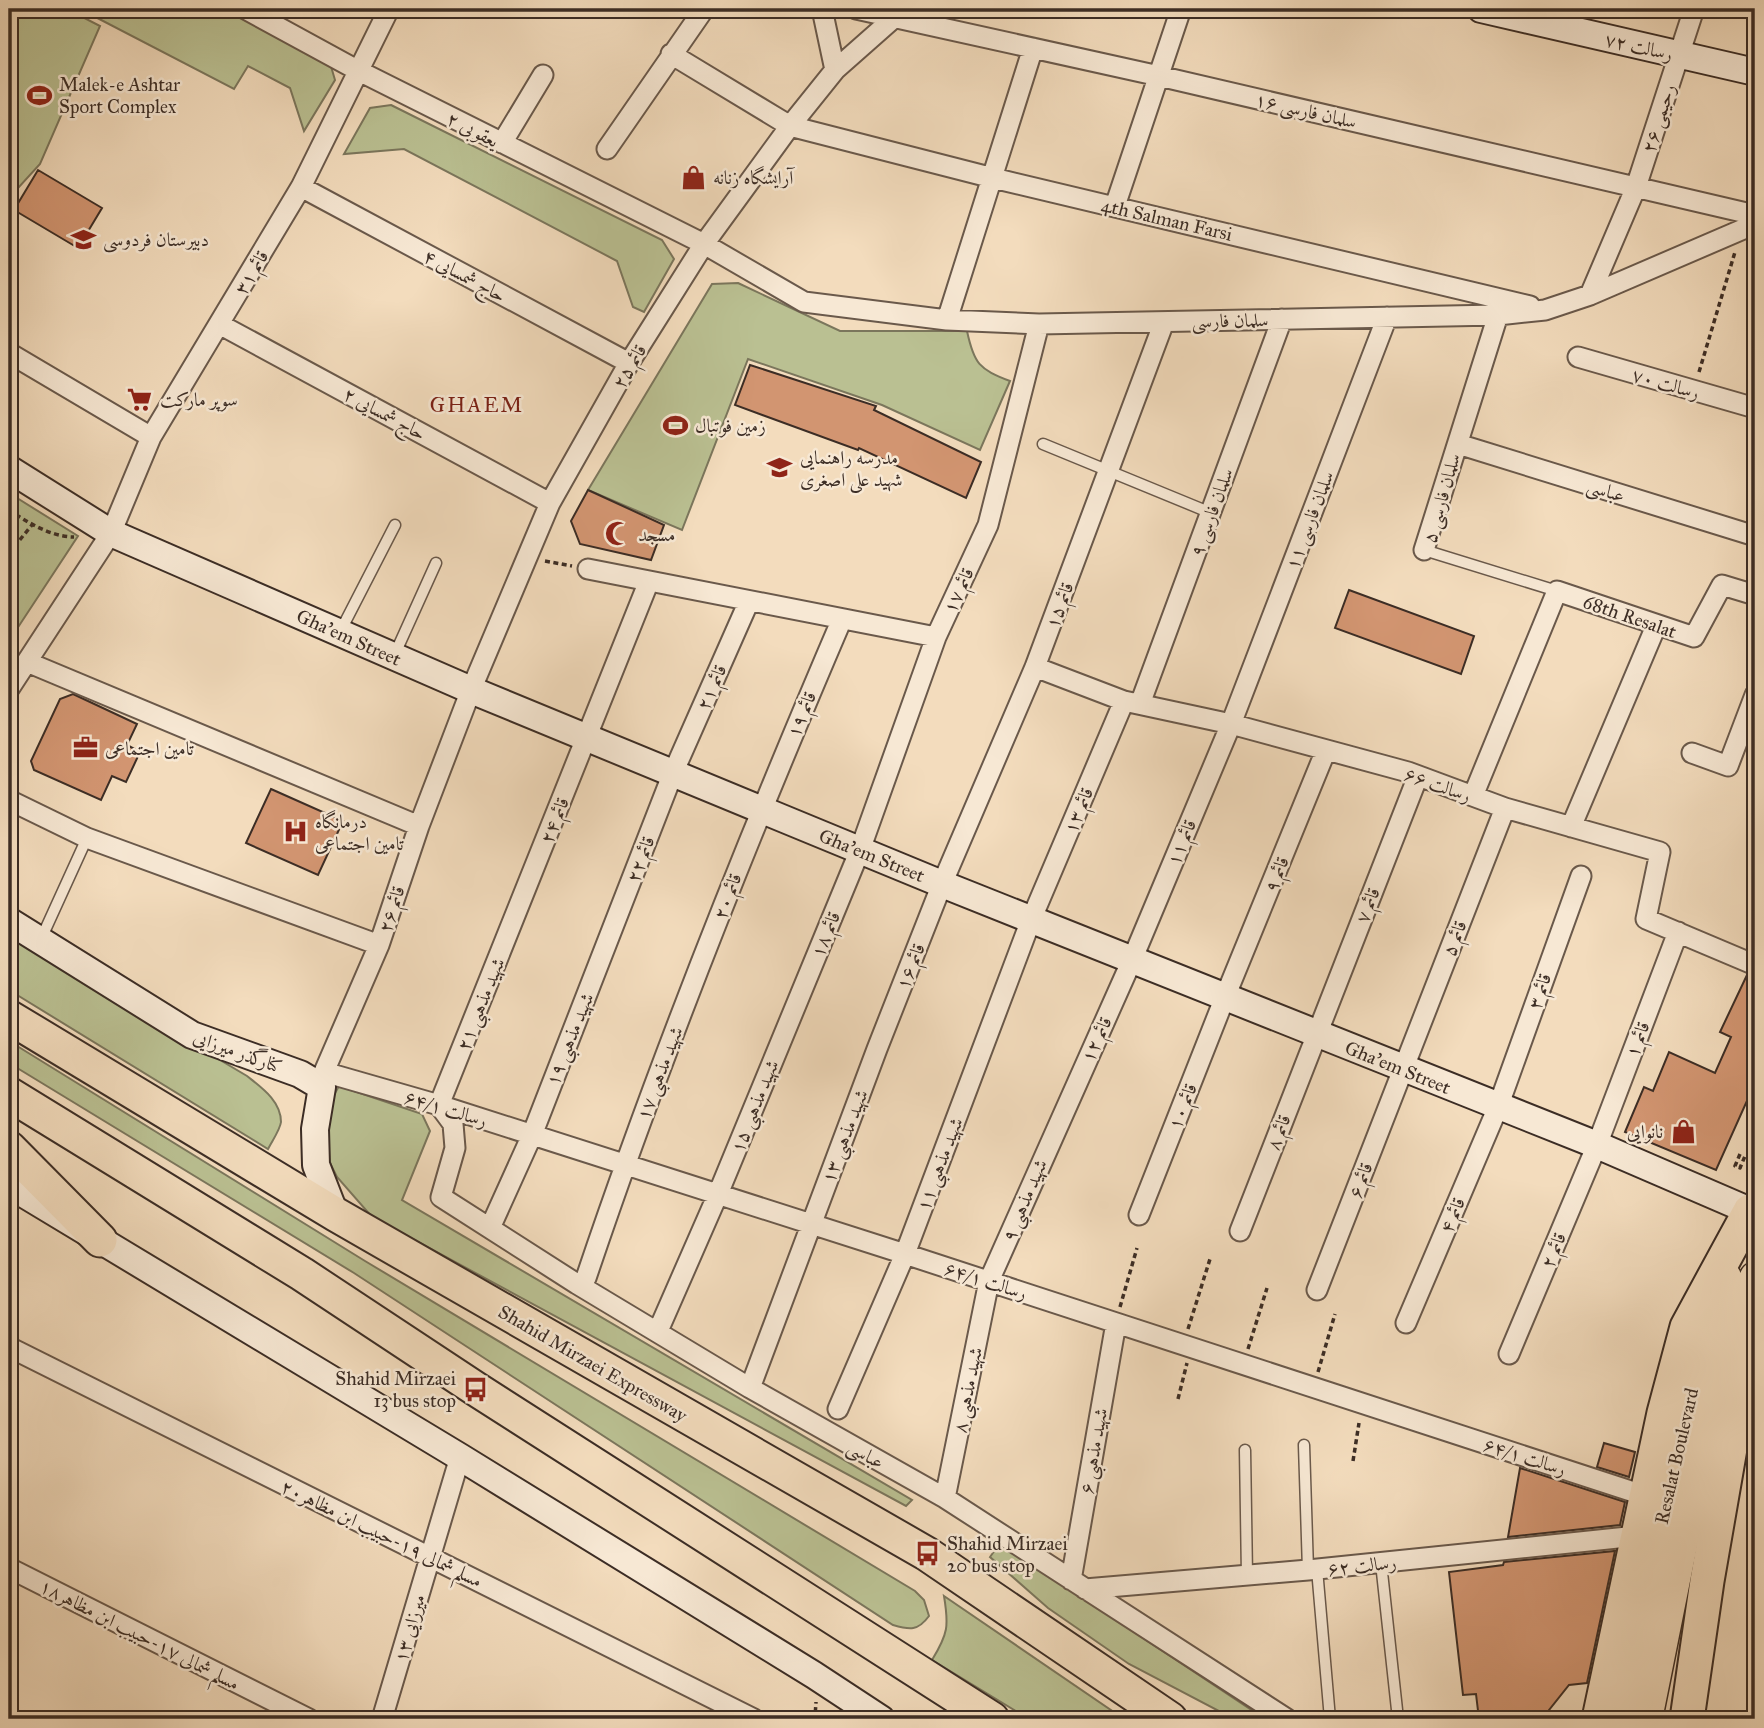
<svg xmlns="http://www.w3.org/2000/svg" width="1764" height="1728" viewBox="0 0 1764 1728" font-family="'IM FELL Great Primer',Amiri,serif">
<rect width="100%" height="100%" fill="#f3dcbd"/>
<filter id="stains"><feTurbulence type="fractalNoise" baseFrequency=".00286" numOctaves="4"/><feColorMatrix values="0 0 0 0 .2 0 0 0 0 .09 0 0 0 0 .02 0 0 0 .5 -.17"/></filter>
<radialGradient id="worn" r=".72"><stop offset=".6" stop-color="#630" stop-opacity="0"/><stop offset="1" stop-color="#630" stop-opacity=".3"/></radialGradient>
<path fill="#bac092" stroke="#7b765c" stroke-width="2" d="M9,9h58l33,17 -60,138 -31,34z
M80,9h150l100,54 5,17 -31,51 -14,-43 -42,-22 -14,23z
M391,105l271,135 12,19 -30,53 -11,-5 -16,-46 -213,-112 -60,5 26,-46z
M738,283l102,48h127c7,33 12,38 43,50l-30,69 -98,-45 -134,-46 -66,171 -94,-40 124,-206z
M9,493l69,43 -69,105z
M9,935l238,141c15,12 34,25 34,46 -1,8 -9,19 -13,27l-259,-159z
M9,1041l356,220 550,330 9,9 5,16c-11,15 -19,14 -36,9l-539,-352 -345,-210z
M339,1086l83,28 8,17 -28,69 510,300 -6,6 -534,-289 -35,-40 -8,-16 -4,-50z
M1000,1543l265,176h-31l-105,-55 -81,-56 -58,-51z
M944,1596l180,123h-95l-97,-59c16,-26 17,-34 12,-64z"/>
<path fill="#d29571" stroke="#3c2d25" stroke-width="2" d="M38,170l64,38 -24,40 -64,-38z
M750,365l126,41 -2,4 107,52 -15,36 -107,-50 -1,2 -123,-45z
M588,490l76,35 -13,35 -71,-16 -9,-23z
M1349,590l125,46 -13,38 -126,-46z
M73,694l64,30 -10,21 13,7 -14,30 -14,-6 -11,24 -67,-30 -3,-9 29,-62z
M271,789l72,32 -25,54 -72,-32z
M1747,975l8,2v106l-39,87 -91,-38 19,-45 9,4 16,-39 46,21 16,-36 -11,-5z
M1604,1443l31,9 -6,25 -32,-10z
M1520,1468l105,34 -5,23 -112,12z
M1615,1551l-28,132 -18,2 -24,30 -66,4 -3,-25 -13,1 -14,-123 54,-7 1,-3z"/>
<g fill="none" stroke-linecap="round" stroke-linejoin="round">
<defs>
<path id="lane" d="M1043,444l168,69
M1424,550l133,41
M340,632l55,-107
M394,656l42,-93
M41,939l46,-101
M1304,1445l4,125
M1245,1450l2,126
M1381,1563l17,156
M1317,1569l13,150"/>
<path id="street" d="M245,9l112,61 347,174 100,58 143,18 92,4 459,-9 47,-5 45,-15 165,-71
M856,9l303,67 596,139
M671,54l119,72 203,52 537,128
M835,70l60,-53
M502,143l41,-68
M607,149l97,-140
M301,187l328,176
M1115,206l66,-197
M1590,295l46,-108 58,-178
M947,320l86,-272
M219,324l331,179
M9,353l142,84
M1578,357l177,51
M1458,444l297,92
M1424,550l74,-235
M588,569l348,68
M649,581l-210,524 14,19 2,24 -14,49 136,87 173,104 195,110 342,221
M27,662l392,164
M1035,667l89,34 107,23 177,48 97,36 155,44 -14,67 109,46
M9,689l102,-156 40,-96 150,-250 88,-178
M1140,704l142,-385
M1692,753l36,13 27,-71
M1473,796l84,-205 137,46 28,-52 33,10
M9,800l78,38 292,107
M1571,827l85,-201
M324,1072l115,33 466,149 741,242
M323,1084l1,-12 55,-127 40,-119 52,-136 79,-187 79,-140 75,-119 86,-118 45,-56 -13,-61
M1139,1215l86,-218 101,-247
M490,1228l42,-93 141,-362 76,-172
M1240,1231l178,-455
M586,1278c75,-223 163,-442 256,-659
M1317,1290l188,-482
M1406,1323l92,-216 83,-231
M658,1331l60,-137 142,-344 76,-213 52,-112 51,-201
M9,1347l745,372
M1509,1354l88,-209 81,-213
M750,1388l127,-339 65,-165 93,-217 129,-345
M838,1409l67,-155 126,-334 93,-219
M945,1498l44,-217 143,-321 99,-236 156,-407
M9,1568l300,151
M1071,1580l45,-257
M1085,1589l223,-19 329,-34
M382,1719l78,-262"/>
<path id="secondary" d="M1481,9l274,63
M9,469l102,64 360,157 471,194 655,261 153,66
M9,921l183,114 108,39 22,13 -7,42 1,36 19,49
M9,1185l451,272 354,218 67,44"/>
<path id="primary" d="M1622,1719c29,-148 52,-300 104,-442
M1647,1719l44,-219 36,-158 28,-65"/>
<path id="highway" d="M9,1017l326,197 592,340 243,165
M9,1094l293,180 174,115 516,330
M9,1148l91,92
M1599,1719l65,-306 23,-86 63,-116
M1687,1719l20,-138 25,-144 23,-104"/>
</defs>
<use href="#lane" stroke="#6a594b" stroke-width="13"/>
<use href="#street" stroke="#6a594b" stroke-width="23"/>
<use href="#secondary" stroke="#3c2d25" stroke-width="30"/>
<use href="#primary" stroke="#3c2d25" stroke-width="33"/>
<use href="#highway" stroke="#3c2d25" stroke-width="37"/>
<path stroke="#3c2d25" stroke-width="3.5" stroke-dasharray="5 3.5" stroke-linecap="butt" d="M1699,372l36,-120
M9,510c18,12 42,27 65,27
M9,553l23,-28
M545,561l27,5
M1740,1154l-5,12 5,2 5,-12 10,5
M1120,1307l17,-59
M1188,1329l22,-70
M1248,1349l19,-61
M1318,1372l17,-58
M1178,1399l9,-36
M1353,1461l6,-38
M812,1719l3,-2 1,-15"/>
<use href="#lane" stroke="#f7e8d4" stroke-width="10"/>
<use href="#street" stroke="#f7e8d4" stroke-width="19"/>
<use href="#secondary" stroke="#f7e8d4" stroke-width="26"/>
<use href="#primary" stroke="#f3dcbd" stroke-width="30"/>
<use href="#highway" stroke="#f3dcbd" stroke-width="33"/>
</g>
<defs>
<symbol id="stadium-bare" viewBox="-9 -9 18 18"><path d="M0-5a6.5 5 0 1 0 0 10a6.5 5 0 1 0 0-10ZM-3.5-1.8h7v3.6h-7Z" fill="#8f2418" stroke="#f7e8d4" stroke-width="2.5" paint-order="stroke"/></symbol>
<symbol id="shop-bare" viewBox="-9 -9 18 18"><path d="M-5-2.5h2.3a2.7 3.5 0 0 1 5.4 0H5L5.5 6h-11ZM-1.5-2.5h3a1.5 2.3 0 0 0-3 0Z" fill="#8f2418" stroke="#f7e8d4" stroke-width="2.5" paint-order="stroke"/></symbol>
<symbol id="school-bare" viewBox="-9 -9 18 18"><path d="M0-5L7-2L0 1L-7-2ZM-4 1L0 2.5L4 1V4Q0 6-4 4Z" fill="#8f2418" stroke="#f7e8d4" stroke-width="2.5" paint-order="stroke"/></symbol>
<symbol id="supermarket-bare" viewBox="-9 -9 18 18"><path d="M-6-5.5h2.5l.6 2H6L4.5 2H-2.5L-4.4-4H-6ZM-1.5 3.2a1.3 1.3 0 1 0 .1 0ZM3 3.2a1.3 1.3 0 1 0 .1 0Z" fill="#8f2418" stroke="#f7e8d4" stroke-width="2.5" paint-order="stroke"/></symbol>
<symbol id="mosque-bare" viewBox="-9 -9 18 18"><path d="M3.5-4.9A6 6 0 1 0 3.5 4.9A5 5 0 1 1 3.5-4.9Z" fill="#8f2418" stroke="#f7e8d4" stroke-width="2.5" paint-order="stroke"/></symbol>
<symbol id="office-bare" viewBox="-9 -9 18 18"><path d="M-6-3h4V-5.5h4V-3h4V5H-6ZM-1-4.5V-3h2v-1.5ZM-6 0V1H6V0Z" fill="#8f2418" stroke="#f7e8d4" stroke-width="2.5" paint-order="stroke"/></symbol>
<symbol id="hospital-bare" viewBox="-9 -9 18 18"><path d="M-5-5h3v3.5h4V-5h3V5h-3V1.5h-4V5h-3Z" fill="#8f2418" stroke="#f7e8d4" stroke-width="2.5" paint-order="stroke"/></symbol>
<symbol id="bus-bare" viewBox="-9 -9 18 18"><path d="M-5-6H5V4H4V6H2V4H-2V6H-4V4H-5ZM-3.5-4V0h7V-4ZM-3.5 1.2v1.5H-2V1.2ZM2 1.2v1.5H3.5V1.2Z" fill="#8f2418" stroke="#f7e8d4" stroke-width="2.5" paint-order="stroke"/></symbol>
</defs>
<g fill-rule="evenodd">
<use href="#stadium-bare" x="22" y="78" width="35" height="35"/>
<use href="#shop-bare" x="676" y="160" width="35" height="35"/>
<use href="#school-bare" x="66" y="222" width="35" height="35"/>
<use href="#supermarket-bare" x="122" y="382" width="35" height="35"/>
<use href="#stadium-bare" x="658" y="408" width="35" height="35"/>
<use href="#school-bare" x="762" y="450" width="35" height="35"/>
<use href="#mosque-bare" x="600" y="516" width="35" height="35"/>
<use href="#office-bare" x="68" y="730" width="35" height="35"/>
<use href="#hospital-bare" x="278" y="814" width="35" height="35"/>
<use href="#shop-bare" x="1666" y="1114" width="35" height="35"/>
<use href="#bus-bare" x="458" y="1372" width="35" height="35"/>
<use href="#bus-bare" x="910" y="1536" width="35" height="35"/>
</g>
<g text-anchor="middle" stroke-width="5" stroke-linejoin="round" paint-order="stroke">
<g font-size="19" fill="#3c2d25" stroke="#f7e8d4">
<text transform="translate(1639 46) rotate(13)" y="7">رسالت ۷۲</text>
<text transform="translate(1306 110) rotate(13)" y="7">سلمان فارسی ۱۶</text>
<text transform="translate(1658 118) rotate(-72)" y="7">رحیمی ۲۶</text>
<text transform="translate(473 129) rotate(27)" y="7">یعقوبی ۲</text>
<text transform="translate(1167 219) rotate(13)" y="7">4th Salman Farsi</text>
<text transform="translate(251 272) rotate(-59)" y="7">قائم ۳۱</text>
<text transform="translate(465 275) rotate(28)" y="7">حاج شمسایی ۴</text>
<text transform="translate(1230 320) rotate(-1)" y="7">سلمان فارسی</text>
<text transform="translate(629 366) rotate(-59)" y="7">قائم ۲۵</text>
<text transform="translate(1666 383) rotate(16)" y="7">رسالت ۷۰</text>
<text transform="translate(385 413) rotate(28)" y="7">حاج شمسایی ۲</text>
<text transform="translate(1606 490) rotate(17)" y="7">عباسی</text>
<text transform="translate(1441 498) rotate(-74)" y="7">سلمان فارسی ۵</text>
<text transform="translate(1211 512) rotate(-70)" y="7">سلمان فارسی ۹</text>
<text transform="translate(1309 520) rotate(-69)" y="7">سلمان فارسی ۱۱</text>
<text transform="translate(958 590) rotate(-65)" y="7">قائم ۱۷</text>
<text transform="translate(1059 605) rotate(-69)" y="7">قائم ۱۵</text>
<text transform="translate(1630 616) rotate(19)" y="7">68th Resalat</text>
<text transform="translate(349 637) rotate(24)" y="7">Gha'em Street</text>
<text transform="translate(711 687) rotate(-66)" y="7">قائم ۲۱</text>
<text transform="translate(801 714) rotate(-67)" y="7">قائم ۱۹</text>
<text transform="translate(1438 784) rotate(20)" y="7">رسالت ۶۶</text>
<text transform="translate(1078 810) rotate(-67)" y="7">قائم ۱۳</text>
<text transform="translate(554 820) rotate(-68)" y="7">قائم ۲۴</text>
<text transform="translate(1181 842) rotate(-67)" y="7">قائم ۱۱</text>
<text transform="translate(872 855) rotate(22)" y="7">Gha'em Street</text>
<text transform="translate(640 859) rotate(-69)" y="7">قائم ۲۲</text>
<text transform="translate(1276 874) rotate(-68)" y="7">قائم ۹</text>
<text transform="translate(727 896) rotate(-69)" y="7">قائم ۲۰</text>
<text transform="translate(1367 905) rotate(-68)" y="7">قائم ۷</text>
<text transform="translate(391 909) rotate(-72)" y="7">قائم ۲۶</text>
<text transform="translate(825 934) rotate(-67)" y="7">قائم ۱۸</text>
<text transform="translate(1454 938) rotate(-69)" y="7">قائم ۵</text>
<text transform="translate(910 966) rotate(-68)" y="7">قائم ۱۶</text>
<text transform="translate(1539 991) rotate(-71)" y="7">قائم ۳</text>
<text transform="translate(480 1004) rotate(-68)" y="7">شهید مذهبی ۲۱</text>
<text transform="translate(569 1039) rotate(-68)" y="7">شهید مذهبی ۱۹</text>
<text transform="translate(1096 1039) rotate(-65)" y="7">قائم ۱۲</text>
<text transform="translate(1637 1039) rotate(-69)" y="7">قائم ۱</text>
<text transform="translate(238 1051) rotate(20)" y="7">کنارگذر میرزایی</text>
<text transform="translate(1398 1067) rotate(22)" y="7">Gha'em Street</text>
<text transform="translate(659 1073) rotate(-69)" y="7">شهید مذهبی ۱۷</text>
<text transform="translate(754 1106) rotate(-68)" y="7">شهید مذهبی ۱۵</text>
<text transform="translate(1182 1106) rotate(-68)" y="7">قائم ۱۰</text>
<text transform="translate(446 1108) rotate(17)" y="7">رسالت ۶۴/۱</text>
<text transform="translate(1278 1132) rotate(-69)" y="7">قائم ۸</text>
<text transform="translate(844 1136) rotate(-69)" y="7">شهید مذهبی ۱۳</text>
<text transform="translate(939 1164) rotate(-69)" y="7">شهید مذهبی ۱۱</text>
<text transform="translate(1360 1180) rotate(-69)" y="7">قائم ۶</text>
<text transform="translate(1024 1200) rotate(-67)" y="7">شهید مذهبی ۹</text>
<text transform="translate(1452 1215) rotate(-67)" y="7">قائم ۴</text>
<text transform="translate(1553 1250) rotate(-67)" y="7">قائم ۲</text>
<text transform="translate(986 1280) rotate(18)" y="7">رسالت ۶۴/۱</text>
<text transform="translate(593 1363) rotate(30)" y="7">Shahid Mirzaei Expressway</text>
<text transform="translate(967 1390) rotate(-79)" y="7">شهید مذهبی ۸</text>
<text transform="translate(1093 1451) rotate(-80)" y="7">شهید مذهبی ۶</text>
<text transform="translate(866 1454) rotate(29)" y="7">عباسی</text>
<text transform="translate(1525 1456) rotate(18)" y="7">رسالت ۶۴/۱</text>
<text transform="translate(1676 1456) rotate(-77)" y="7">Resalat Boulevard</text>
<text transform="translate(382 1533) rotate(26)" y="7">مسلم شمالی ۱۹-حبیب ابن مظاهر۲۰</text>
<text transform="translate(1362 1565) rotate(-6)" y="7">رسالت ۶۲</text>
<text transform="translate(409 1628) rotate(-74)" y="7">میرزایی ۱۳</text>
<text transform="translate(140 1634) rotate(27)" y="7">مسلم شمالی ۱۷-حبیب ابن مظاهر۱۸</text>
</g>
<g font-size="19" fill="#3c2d25" stroke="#f7e8d4" text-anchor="start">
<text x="59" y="91">Malek-e Ashtar<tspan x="59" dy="22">Sport Complex</tspan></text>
<text x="713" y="184">آرایشگاه زنانه</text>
<text x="103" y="246">دبیرستان فردوسی</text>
<text x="160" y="406">سوپر مارکت</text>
<text x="695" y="432">زمین فوتبال</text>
<text x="800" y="464">مدرسه راهنمایی<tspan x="800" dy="22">شهید علی اصغری</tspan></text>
<text x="638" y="541">مسجد</text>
<text x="105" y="755">تامین اجتماعی</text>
<text x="315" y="828">درمانگاه<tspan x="315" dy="22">تامین اجتماعی</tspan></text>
<text x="1663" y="1138" text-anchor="end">نانوایی</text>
<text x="456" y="1385" text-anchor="end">Shahid Mirzaei<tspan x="456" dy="22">13 bus stop</tspan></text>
<text x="947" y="1550">Shahid Mirzaei<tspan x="947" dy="22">20 bus stop</tspan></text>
</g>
<g font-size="21" letter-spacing="2" fill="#7a1f14" stroke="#f7e8d4">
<text x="477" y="412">GHAEM</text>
</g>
</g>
<rect width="1764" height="1728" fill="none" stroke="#f3dcbd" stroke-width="35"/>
<rect x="10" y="10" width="1743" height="1707" fill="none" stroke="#3c2d25" stroke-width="3.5"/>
<rect x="18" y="18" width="1729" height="1693" fill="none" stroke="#3c2d25" stroke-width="2"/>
<rect width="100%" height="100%" filter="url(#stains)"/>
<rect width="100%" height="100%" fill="url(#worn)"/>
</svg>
